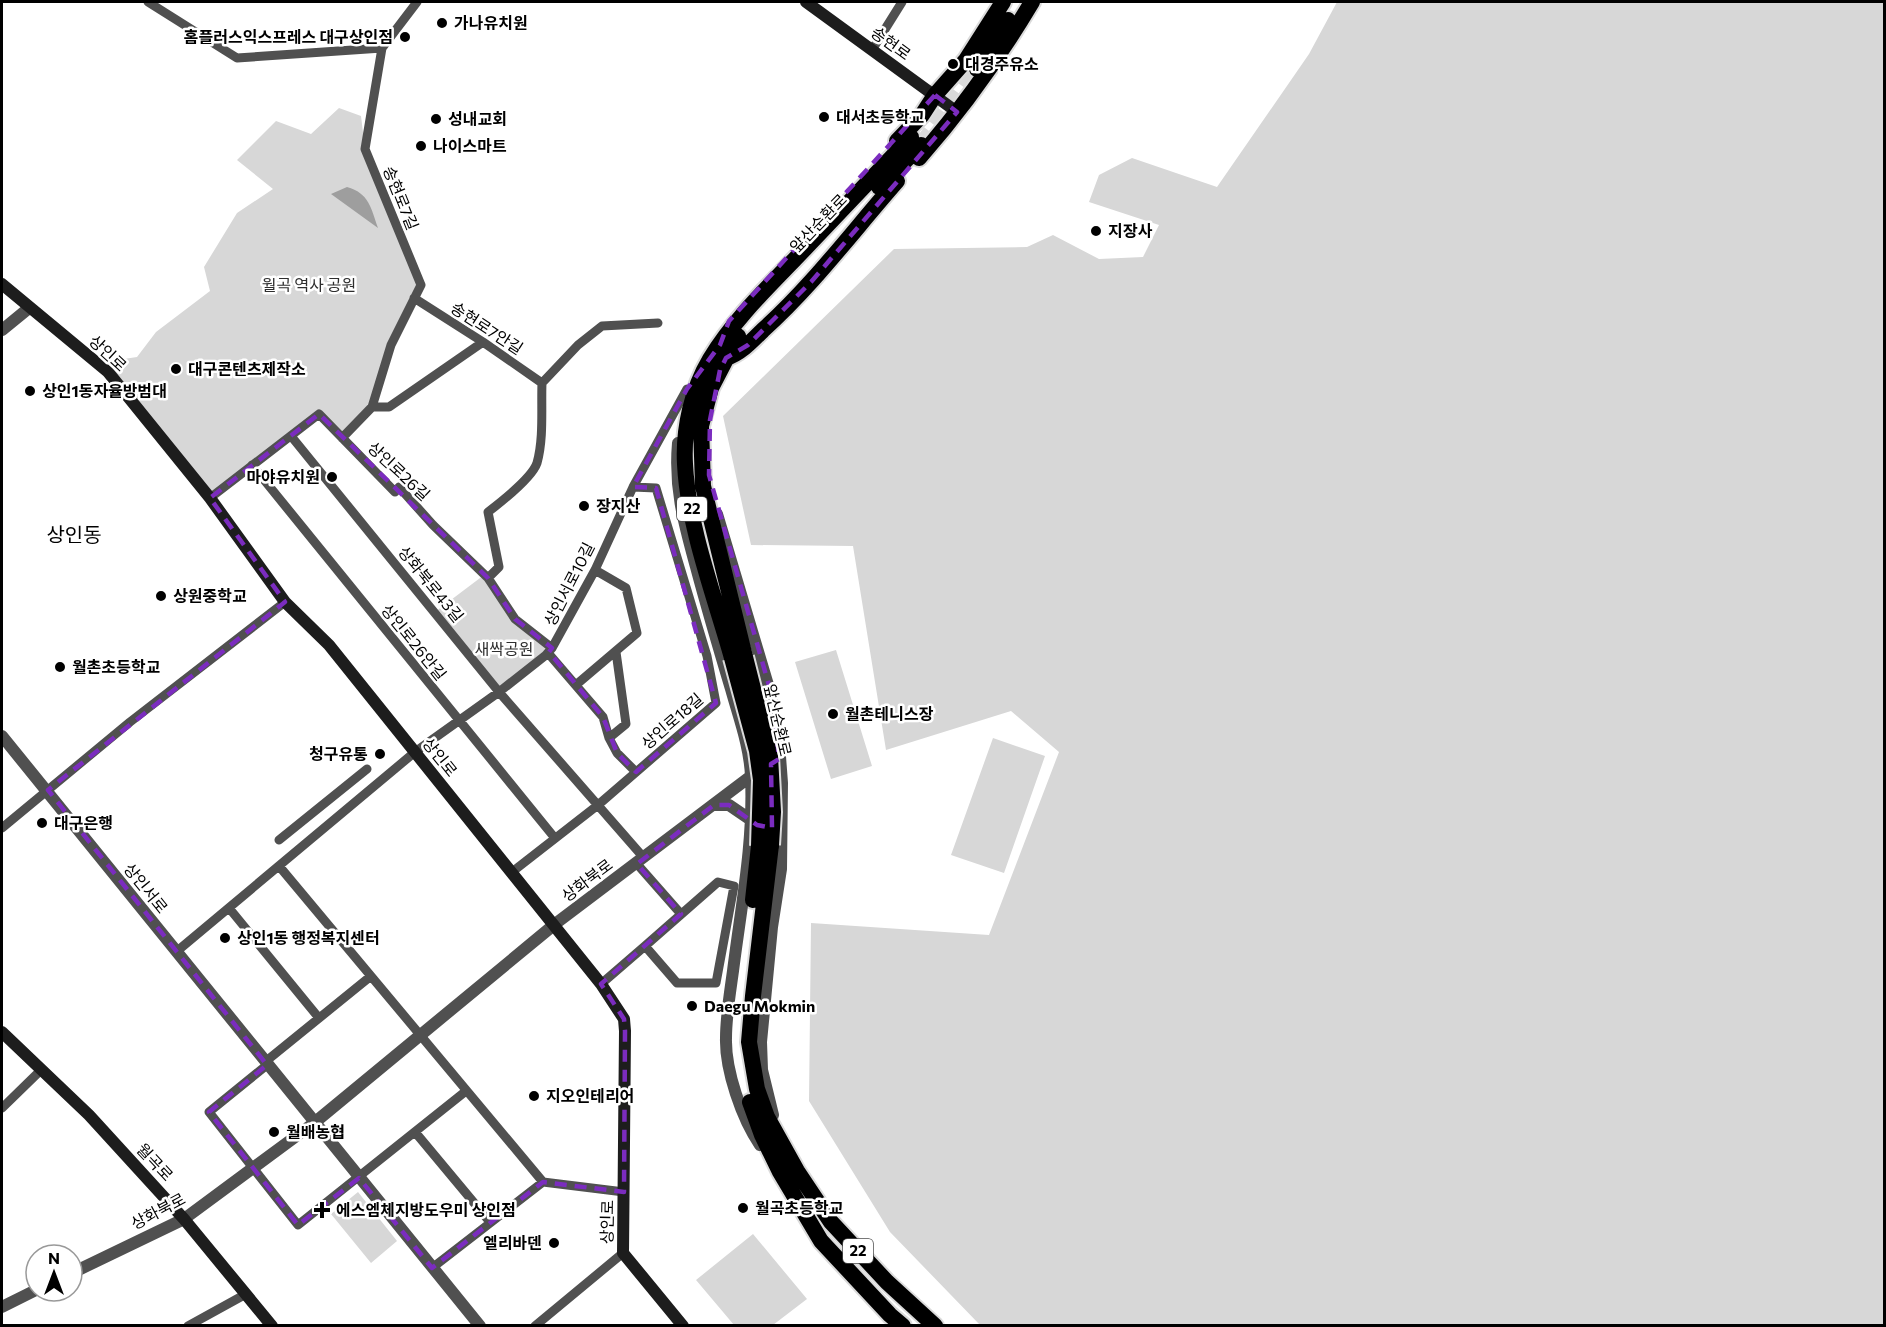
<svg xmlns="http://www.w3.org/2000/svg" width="1886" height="1327" viewBox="0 0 1886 1327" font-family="Commissioner,'Noto Sans KR',sans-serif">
<rect width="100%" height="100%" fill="#fff"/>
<path fill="#d7d7d7" d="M1337,2h547v1323h-904l-90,-93 -81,-131 2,-178 178,12 70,-183 -48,-41 -125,39 -33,-204 -102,-1 -28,-129 171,-167 133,-2 26,-12 46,24 44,-2 16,-32 -70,-23 10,-27 33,-17 85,29 92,-133z
M339,108l22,8 4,33 56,136 -30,60 -19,62 -30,31 -23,-23 -109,83 -106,-136 33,-5 19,-25 54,-41 -6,-24 33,-54 36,-24 -36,-29 39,-39 35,13z
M484,575l31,44 37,29 -53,44 -64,-80z
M836,650l36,116 -41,13 -36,-117z
M993,738l52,18 -41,117 -53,-18z
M358,1192l39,49 -26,22 -40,-49z
M753,1234l54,65 -34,26h-39l-38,-45z"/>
<path fill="#9e9e9e" d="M347,187c22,6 24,21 31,41l-47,-34z"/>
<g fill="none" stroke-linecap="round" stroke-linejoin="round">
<path stroke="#d9d9d9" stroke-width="16" stroke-dasharray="16 8" stroke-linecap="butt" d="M921,145l55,-75"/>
<defs>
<path id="trunk" d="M977,69l31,-49
M897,141l25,-26 13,-20 31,-35 37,-58
M919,158c44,-50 79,-99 113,-156
M879,187l42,-42
M738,336l-27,52 -10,38 2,60 42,171
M726,358c15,-5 26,-17 37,-28 50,-45 90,-99 134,-149
M732,658c-17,-61 -44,-131 -47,-194 -2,-35 7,-75 25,-105 23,-38 55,-69 85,-100 39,-41 77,-81 116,-122
M771,845l-18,151 -4,46 8,47 10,28 30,54 34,51 56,60 48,44
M753,900l6,-54
M750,1102l12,33 18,37 41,69 69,74 13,11"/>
</defs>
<use href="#trunk" stroke="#dbdbdb" stroke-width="20"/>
<path stroke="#505050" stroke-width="9" d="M148,2l89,56 145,-10
M872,50l30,-48
M414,298l69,44 59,41
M372,407h17l94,-65
M291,436l208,256 145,166
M342,438l30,-31 19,-62 30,-60 -56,-136 17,-101 35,-46
M252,465l302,372
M210,498l109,-84 76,78 4,-5 34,38 55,53 27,41 37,29
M488,578l11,-11 -11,-55c13,-10 44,-34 49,-49 7,-25 4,-55 5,-80l36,-38 24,-19 56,-3
M548,653l55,64 6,21 8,15 19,19
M577,684l60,-51 -11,-45 -31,-18
M609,738l17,-14 -10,-72
M2,828l128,-106 155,-120
M279,840l88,-71
M637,864l44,50
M279,866l264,316 81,10
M512,872l86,-67 118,-102 -9,-47 -51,-168 -23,-1
M229,908l90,110
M176,952l239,-200 84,-60 47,-37 6,-7 43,-78 38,-83 54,-98
M601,984l44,-38 32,37h39l18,-97 -16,-4 -73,64
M265,1062l106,-86
M267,1065l-58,47 89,113 168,-134
M2,1108l39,-38
M415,1132l75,90
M432,1268l111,-86
M188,1326l58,-32
M535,1326l88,-73"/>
<path stroke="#505050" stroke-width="12" d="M2,330l27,-22
M678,443c-4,46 6,80 18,124 11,41 23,82 35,122 8,29 19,58 20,88 3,65 -10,130 -18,194 -3,22 -7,45 -7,67 -1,32 16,81 34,107
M717,514l54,181 7,35 4,53 -1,86 -9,58 -11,115 1,28 11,45
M2,736l478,590
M714,805h15l22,15
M72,1273l112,-54 130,-96 241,-199 196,-148 28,-17
M2,1307l34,-17"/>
<path stroke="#1d1d1d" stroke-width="12" d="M806,2l151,110
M2,284l106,88 102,126 75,104 44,43 272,339 23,35 1,12 -2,222 60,73
M2,1032l87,83 95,104 88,107"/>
<use href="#trunk" stroke="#000" stroke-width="16"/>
<defs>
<path id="trunk-bridge" d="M745,657l25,99 3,56 -2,33
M732,658l25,93 4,29 -2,66"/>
</defs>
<use href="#trunk-bridge" stroke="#dbdbdb" stroke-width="20" stroke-linecap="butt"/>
<use href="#trunk-bridge" stroke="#000" stroke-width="16"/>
</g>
<path fill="none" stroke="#7b2cbf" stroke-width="4.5" stroke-dasharray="12 8" stroke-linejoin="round" d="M935,95l22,17 -146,170 -63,63 -22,13 -6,12 -10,50 -1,55 65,228 5,56 -8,5 1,64 -15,-3 -28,-20h-15l-77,59 44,50 -80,70 23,35 1,12 -1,161 -81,-10 -111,86 -73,-90 -61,47 -89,-113 58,-47 -219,-275 237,-188 -75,-104 109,-84 169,164 27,41 37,29 -3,4 54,65 14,36 19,19 80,-69 -60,-215 -23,-1 54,-98 33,-44 9,-24z"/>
<g fill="#000" stroke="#fff" stroke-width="2">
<circle cx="442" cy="23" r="6"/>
<circle cx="405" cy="37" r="6"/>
<circle cx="953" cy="64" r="6"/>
<circle cx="824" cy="117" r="6"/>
<circle cx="436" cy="119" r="6"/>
<circle cx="421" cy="146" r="6"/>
<circle cx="1096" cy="231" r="6"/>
<circle cx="176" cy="369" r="6"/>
<circle cx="30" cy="391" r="6"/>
<circle cx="332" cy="477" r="6"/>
<circle cx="584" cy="506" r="6"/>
<circle cx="161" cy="596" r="6"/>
<circle cx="60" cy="667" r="6"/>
<circle cx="833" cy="714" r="6"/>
<circle cx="380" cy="754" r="6"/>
<circle cx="42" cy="823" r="6"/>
<circle cx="225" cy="938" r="6"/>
<circle cx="692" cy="1006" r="6"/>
<circle cx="534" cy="1096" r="6"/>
<circle cx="274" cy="1132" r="6"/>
<circle cx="743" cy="1208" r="6"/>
<path d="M319 1201h6v6h6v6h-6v6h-6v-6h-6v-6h6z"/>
<circle cx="554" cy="1243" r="6"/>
</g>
<g text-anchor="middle" stroke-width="5" stroke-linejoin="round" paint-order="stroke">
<g fill="#fff" stroke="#4c4c4c" stroke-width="1.5">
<rect x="677" y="497" width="30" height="24" rx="4.5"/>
<rect x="843" y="1239" width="30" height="24" rx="4.5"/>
</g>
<g font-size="15" font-weight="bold" fill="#000">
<text x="692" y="514">22</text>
<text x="858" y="1256">22</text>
</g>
<g font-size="16" font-weight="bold" fill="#000" stroke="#fff" text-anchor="start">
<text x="454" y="29">가나유치원</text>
<text x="393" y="43" text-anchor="end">홈플러스익스프레스 대구상인점</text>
<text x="965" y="70">대경주유소</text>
<text x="836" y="123">대서초등학교</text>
<text x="448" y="125">성내교회</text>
<text x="433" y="152">나이스마트</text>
<text x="1108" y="237">지장사</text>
<text x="188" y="375">대구콘텐츠제작소</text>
<text x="42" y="397">상인1동자율방범대</text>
<text x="320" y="483" text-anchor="end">마야유치원</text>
<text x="596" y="512">장지산</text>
<text x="173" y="602">상원중학교</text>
<text x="72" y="673">월촌초등학교</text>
<text x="845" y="720">월촌테니스장</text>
<text x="368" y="760" text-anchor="end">청구유통</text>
<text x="54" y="829">대구은행</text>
<text x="237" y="944">상인1동 행정복지센터</text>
<text x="704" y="1012">Daegu Mokmin</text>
<text x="546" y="1102">지오인테리어</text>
<text x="286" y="1138">월배농협</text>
<text x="755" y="1214">월곡초등학교</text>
<text x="336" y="1216">에스엠체지방도우미 상인점</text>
<text x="542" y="1249" text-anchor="end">엘리바덴</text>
</g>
<g font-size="16" fill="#000" stroke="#fff">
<text transform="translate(891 43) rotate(36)" y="6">송현로</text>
<text transform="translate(401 198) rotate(68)" y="6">송현로7길</text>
<text transform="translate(818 223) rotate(-46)" y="6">앞산순환로</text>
<text transform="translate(487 328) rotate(33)" y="6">송현로7안길</text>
<text transform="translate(108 353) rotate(43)" y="6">상인로</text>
<text transform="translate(399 471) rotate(43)" y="6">상인로26길</text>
<text transform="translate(431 584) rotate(51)" y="6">상화북로43길</text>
<text transform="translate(569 584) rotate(-63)" y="6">상인서로10길</text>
<text transform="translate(414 642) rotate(51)" y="6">상인로26안길</text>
<text transform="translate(778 720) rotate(77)" y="6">앞산순환로</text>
<text transform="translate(672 721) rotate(-41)" y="6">상인로18길</text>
<text transform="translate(440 757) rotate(51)" y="6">상인로</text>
<text transform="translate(587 880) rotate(-37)" y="6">상화북로</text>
<text transform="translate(146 888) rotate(51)" y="6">상인서로</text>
<text transform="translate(155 1162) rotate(47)" y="6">월곡로</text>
<text transform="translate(158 1211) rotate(-28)" y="6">상화북로</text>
<text transform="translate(607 1222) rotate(-89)" y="6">상인로</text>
</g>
<g font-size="16" fill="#2e2e2e" stroke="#fff">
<text x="309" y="291">월곡 역사 공원</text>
<text x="504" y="655">새싹공원</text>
</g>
<g font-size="20" fill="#000" stroke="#fff">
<text x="74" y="542">상인동</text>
</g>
</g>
<rect width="1886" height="1327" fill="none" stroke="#000000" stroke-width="6"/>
<g transform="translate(54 1273)"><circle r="28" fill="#ffffff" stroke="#999999" stroke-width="1.5"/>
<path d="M0-4.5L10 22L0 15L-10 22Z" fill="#000000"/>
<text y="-9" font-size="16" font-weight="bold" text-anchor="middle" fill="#000000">N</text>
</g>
</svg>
